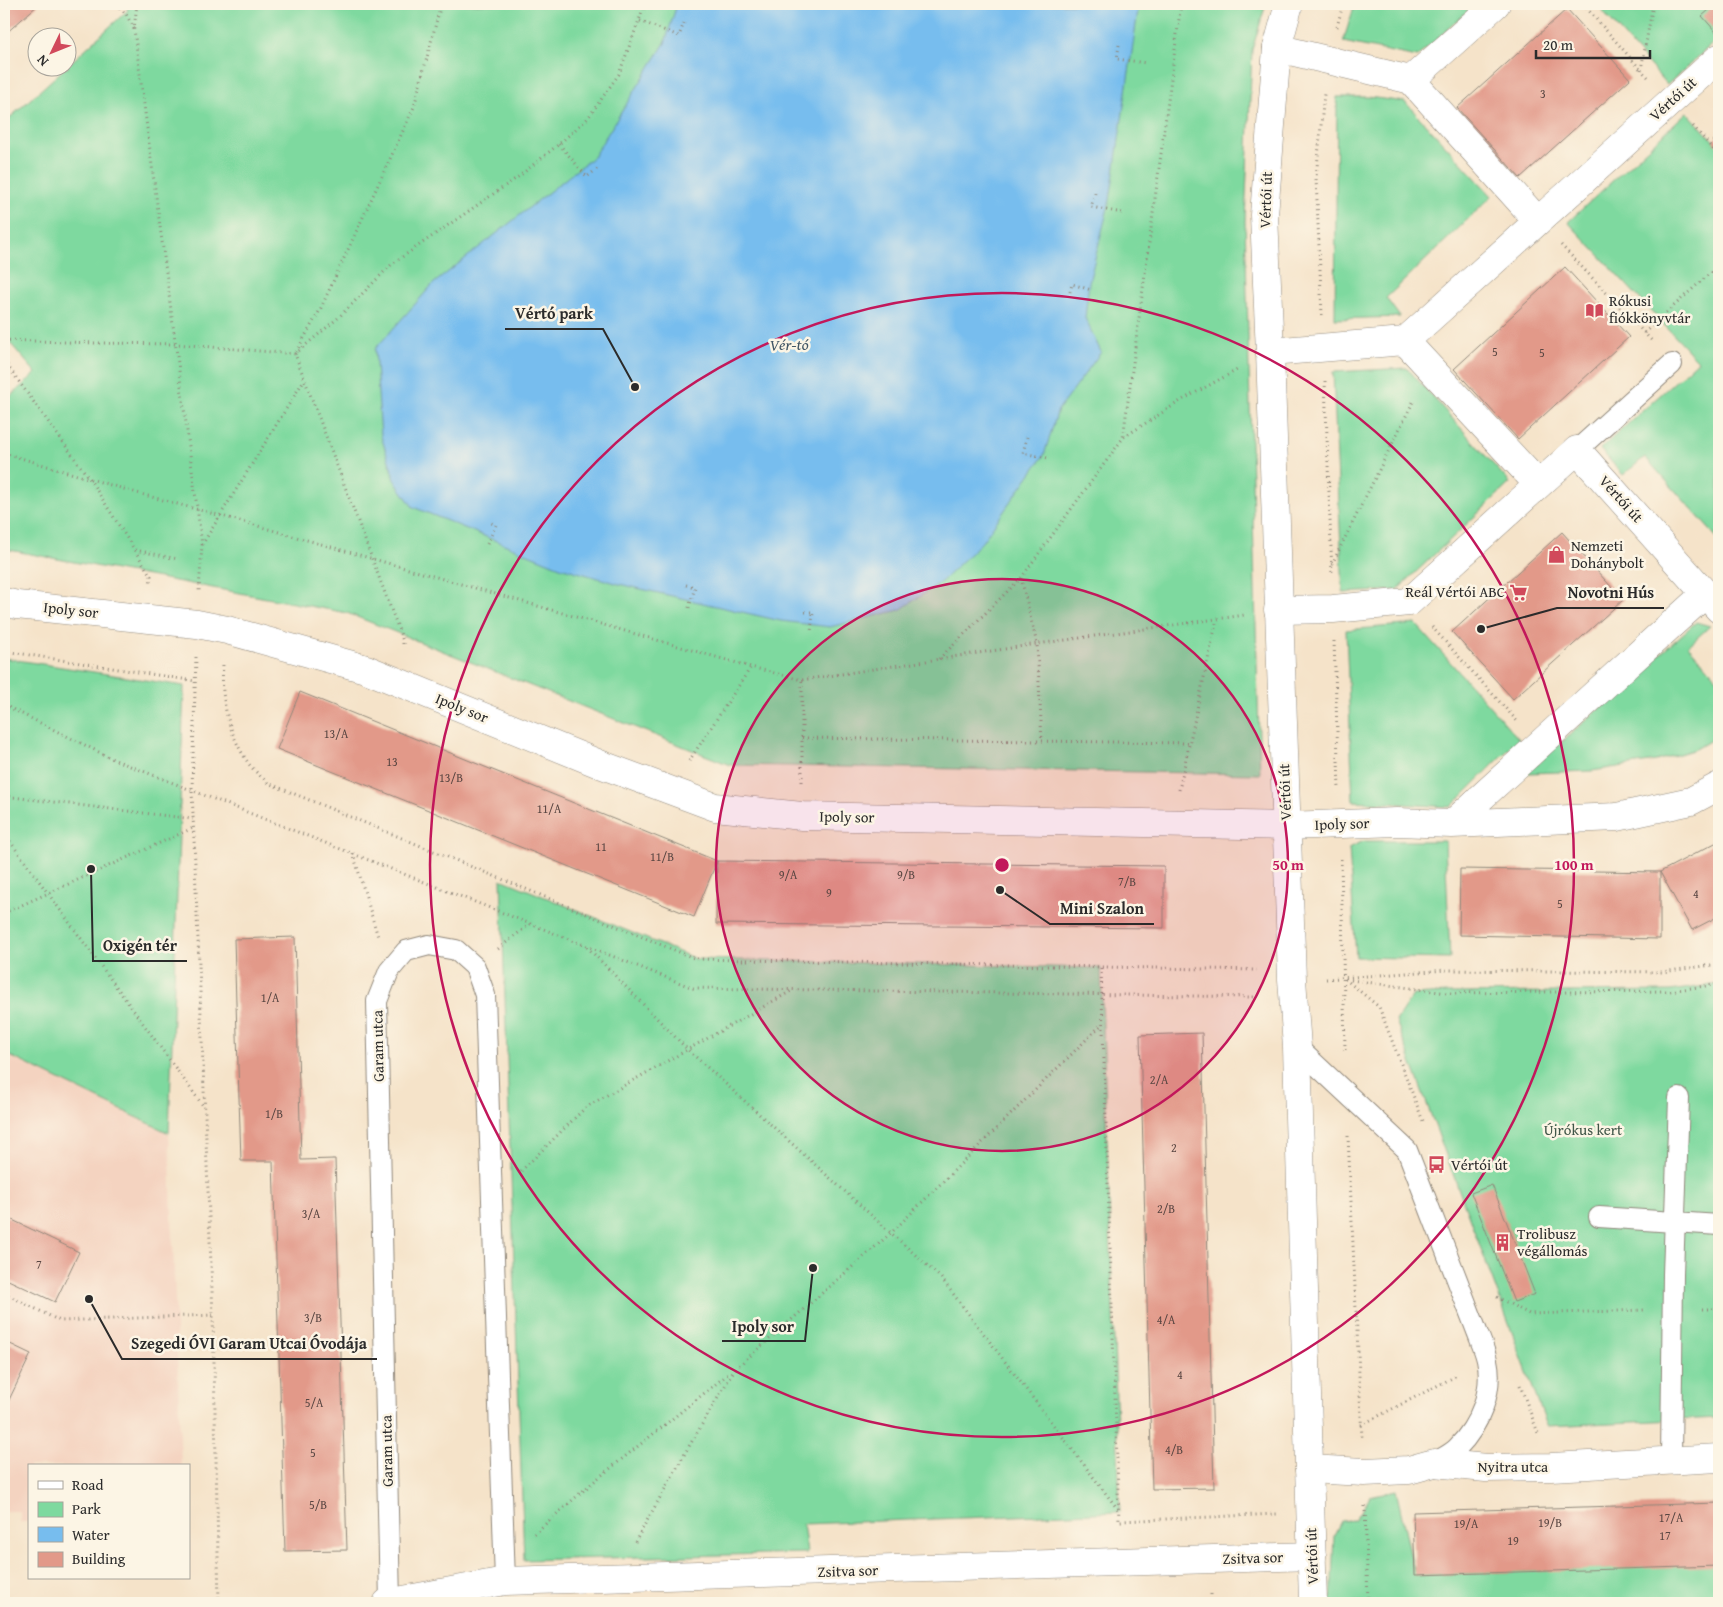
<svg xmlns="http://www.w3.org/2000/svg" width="1723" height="1607" viewBox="0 0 1723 1607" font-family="'Gentium Book Plus',serif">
<rect width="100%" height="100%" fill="#fcf5e5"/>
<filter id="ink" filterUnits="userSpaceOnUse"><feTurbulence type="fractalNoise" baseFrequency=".02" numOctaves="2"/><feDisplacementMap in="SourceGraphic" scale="10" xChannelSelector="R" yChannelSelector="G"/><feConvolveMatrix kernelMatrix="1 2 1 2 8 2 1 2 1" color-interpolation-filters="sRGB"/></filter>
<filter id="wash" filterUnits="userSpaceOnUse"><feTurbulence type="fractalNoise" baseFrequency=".0096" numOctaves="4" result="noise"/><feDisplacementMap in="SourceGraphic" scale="20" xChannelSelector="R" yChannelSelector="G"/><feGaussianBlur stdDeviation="1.12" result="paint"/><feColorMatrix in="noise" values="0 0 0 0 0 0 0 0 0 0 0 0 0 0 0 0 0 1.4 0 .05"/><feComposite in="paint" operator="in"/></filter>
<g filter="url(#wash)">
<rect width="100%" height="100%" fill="#f5e3c9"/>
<path fill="#f4d3c0" d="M4,1053l165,80 12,333h-152v56h-9v-11h-16z"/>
<path fill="#7ed99f" stroke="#548265" d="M124,4h1142l-14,46 -7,171 15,553 -530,-9 -383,-152 -343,-64v-147l32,-29 -32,-37v-213l61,-55h3v-3l60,-55z
M1355,4h120l-58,53 -74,-15z
M1596,4h123v34l-52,47z
M1337,97h31l37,5 87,94 -106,102 14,19 -65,2z
M1687,112l32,35v393l-74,-83 -22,18 -23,-26 98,-88 -130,-139z
M1407,368l103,115 -113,107 -54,3 -10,-221z
M1696,622l14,4 -22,20 31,34v61l-3,-4 -20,12 -40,12 -64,10 -65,2z
M1416,624l103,115 -68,68 -98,-6 -7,-171z
M4,658l180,28 -15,447 -165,-80z
M1364,841h81l5,118 -94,-2 -7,-109z
M501,879l195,80 405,9 19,544 -317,12 4,29 -283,7z
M1719,984v434l-172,8 -151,-405 17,-26 34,-2 223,-2z
M1396,1490l19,85 304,-10v38h-388l3,-68 7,-14 14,-1 15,-24z"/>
<path fill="#77bdee" stroke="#51748c" d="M677,4h462l-29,196 -21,82 -4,36 16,34 -43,58 -14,45 -62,87 -41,40 -41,28 -70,17 -49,-6 -87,-20 -75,-17 -59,-17 -147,-60 -17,-24 -15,-47 -6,-87 58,-65 160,-127 72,-114z"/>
<g id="blocks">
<path fill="#e29989" d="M4,4h35l-35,31z
M1716,4h3v26l-3,2 -14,-16z
M1567,9l63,70 -110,99 -63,-70z
M1719,135v12l-6,-6z
M1565,267l64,70 -111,102 -64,-70z
M1562,532l61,68 -110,99 -61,-67z
M300,692l417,169 447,5v62l-448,-4 1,-63 -23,56 -417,-168z
M1719,841v75l-27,14 -32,-58z
M1460,869l200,3v67l-201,-4z
M295,937l6,223 34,-1 12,391 -62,1 -12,-390h-32l-7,-222z
M1202,1033l12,455 -62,1 -12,-454z
M1492,1185l43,109 -21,8 -43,-109z
M4,1216l75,36 -24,50 -51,-24z
M4,1341l27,13 -24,50 -3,-2z
M1719,1503v63l-304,9 -2,-63z"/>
</g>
</g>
<g filter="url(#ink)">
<use href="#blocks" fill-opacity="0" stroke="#90877a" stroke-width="1"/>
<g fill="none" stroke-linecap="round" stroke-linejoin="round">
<defs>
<path id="service" d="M1577,450l95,-86
M1297,1047l110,103 71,184c3,8 7,17 9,26 7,31 -8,66 -30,88 -6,6 -15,10 -23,15
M1599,1217l120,8
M1671,1460l2,-186 6,-176
M390,1603l-13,-602 12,-30 17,-20 23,-6 27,5 19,17 10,28 20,586"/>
<path id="minor" d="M1277,48l134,32 85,-76
M1411,80l127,141
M1405,341l133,143
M1270,352l135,-11 314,-283
M4,602l13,3 180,19 30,6 139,39 231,94 118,44 87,9 484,10 111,-4 55,2 165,-7 74,-16 28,-15
M1278,610l55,-1 76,-7 168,-152 142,159
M1452,824l254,-231
M1309,1469l55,3 45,-2 25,-7 52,5 65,-1 168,-9
M387,1603l118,-22 807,-25"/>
<path id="tertiary" d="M1289,4l-12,44 -13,167 6,137 22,627 5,68 16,556"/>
</defs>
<use href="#service" stroke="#90877a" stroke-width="22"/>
<use href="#minor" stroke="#90877a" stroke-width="29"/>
<use href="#tertiary" stroke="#90877a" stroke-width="29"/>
<path stroke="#90877a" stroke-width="3" stroke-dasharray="1 4" stroke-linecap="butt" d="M116,4l10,10 8,15
M137,4l-3,25 68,516 -3,46
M1583,4l58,66
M640,21l39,15 5,-13
M1337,27l6,-23
M1119,45l-2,14 30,4
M1648,77l-7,-7 12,-66
M1693,126l26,30
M559,144l28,33 11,-9
M1095,193l-4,14 31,6
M1561,245l92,97
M1070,292l2,-8 19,6
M1322,315l-6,-137 8,-84
M1644,333l75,-68
M4,340l93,3 79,1 119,10 108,287v6
M296,352l24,-42 94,-203 27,-103
M295,354l43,-36 54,-54 126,-87 41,-33 29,-26 31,-44 26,-70
M4,361l85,117 62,98 -1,9
M1325,381l7,194
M1027,437l-4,16 25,5
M1124,437l58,-37 55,-30
M4,453l133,40 114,31 500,143 51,13 235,-36 208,-29
M487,544l9,-19 -7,-3
M202,545l102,-165
M135,550l43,9
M1332,564l82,-164
M1021,578l16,66 5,97
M686,585l9,2 -6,21
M805,612h8l-2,21
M1432,627l85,94
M1334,641l5,149
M4,651l191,30
M196,657l-4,132 21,526 6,288
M939,659l82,-81 102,-140 58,-434
M223,665c-3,35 6,70 26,99 5,7 13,13 19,19l428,176 561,11
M4,705l111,55 578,228 561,9 4,-2
M802,738l388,5
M689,761l62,-94
M802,782v-102
M1179,790l38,-171
M4,796l189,23
M4,833l200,274
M353,853l25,84
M1341,859l4,191
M4,913l189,-85
M587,947l101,103 253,228 179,234
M498,949l32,-25
M1101,968l18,553 159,-7
M1326,979l120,-9 216,2 57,-8
M1345,979l34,28 44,114
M1351,980l96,13 223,-2 49,-7
M1348,1136l14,303
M521,1171l65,-64 207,-117
M4,1293l56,28 153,-6
M1497,1297l32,17 115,-4
M1702,1309h17
M1520,1385l18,48
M1361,1425l97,-50
M1365,1506l3,97
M534,1534l58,-51 140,-112
M635,1542l53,-94 47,-79 156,-136 211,-209
M1211,1594v9"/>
<use href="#service" stroke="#fff" stroke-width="20"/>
<use href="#minor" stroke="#fff" stroke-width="28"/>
<use href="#tertiary" stroke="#fff" stroke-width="28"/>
</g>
</g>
<circle cx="1002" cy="865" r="286" fill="#c2185b" fill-opacity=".12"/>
<g fill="none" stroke="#c2185b" stroke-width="2.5">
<circle cx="1002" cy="865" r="286"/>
<circle cx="1002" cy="865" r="572"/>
</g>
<defs>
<symbol id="library-bare" viewBox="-9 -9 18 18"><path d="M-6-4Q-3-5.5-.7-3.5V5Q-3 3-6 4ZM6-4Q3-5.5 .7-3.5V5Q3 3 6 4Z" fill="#d1495b" stroke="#fcf5e5" stroke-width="2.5" paint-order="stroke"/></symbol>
<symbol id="shop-bare" viewBox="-9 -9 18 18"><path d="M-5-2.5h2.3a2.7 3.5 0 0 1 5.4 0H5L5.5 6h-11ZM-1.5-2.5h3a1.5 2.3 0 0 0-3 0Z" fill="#d1495b" stroke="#fcf5e5" stroke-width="2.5" paint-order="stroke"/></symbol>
<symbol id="supermarket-bare" viewBox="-9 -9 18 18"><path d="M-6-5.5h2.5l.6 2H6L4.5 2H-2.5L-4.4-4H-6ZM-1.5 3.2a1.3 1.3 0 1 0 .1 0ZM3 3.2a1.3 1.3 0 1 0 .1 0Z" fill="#d1495b" stroke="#fcf5e5" stroke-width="2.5" paint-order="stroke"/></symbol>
<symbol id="bus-bare" viewBox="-9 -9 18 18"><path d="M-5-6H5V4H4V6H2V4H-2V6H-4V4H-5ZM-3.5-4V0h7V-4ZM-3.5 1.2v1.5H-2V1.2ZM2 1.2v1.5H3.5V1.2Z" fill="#d1495b" stroke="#fcf5e5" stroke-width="2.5" paint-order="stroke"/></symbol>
<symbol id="building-bare" viewBox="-9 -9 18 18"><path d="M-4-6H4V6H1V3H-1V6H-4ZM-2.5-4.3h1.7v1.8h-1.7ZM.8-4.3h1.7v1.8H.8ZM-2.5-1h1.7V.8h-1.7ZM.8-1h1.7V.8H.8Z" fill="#d1495b" stroke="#fcf5e5" stroke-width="2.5" paint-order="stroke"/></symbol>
</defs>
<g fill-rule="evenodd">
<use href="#library-bare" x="1582" y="298" width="25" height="25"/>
<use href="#shop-bare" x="1544" y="542" width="25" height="25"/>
<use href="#supermarket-bare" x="1506" y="580" width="25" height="25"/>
<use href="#bus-bare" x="1424" y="1152" width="25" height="25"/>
<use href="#building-bare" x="1490" y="1230" width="25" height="25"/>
</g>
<g text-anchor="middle" stroke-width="5" stroke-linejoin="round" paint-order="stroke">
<g font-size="12" fill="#594642">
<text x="1543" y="98">3</text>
<text x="1495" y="356">5</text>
<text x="1542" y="357">5</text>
<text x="336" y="738">13/A</text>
<text x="392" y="766">13</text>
<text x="451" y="782">13/B</text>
<text x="549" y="813">11/A</text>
<text x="601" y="851">11</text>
<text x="662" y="861">11/B</text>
<text x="788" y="879">9/A</text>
<text x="906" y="879">9/B</text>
<text x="1127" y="886">7/B</text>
<text x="829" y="897">9</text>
<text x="1696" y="898">4</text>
<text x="1560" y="908">5</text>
<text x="270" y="1002">1/A</text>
<text x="1159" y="1084">2/A</text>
<text x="274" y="1118">1/B</text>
<text x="1174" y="1152">2</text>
<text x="1166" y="1213">2/B</text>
<text x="311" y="1218">3/A</text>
<text x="39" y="1269">7</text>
<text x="313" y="1322">3/B</text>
<text x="1166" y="1324">4/A</text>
<text x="1180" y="1379">4</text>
<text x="314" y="1407">5/A</text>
<text x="1174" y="1454">4/B</text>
<text x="313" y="1457">5</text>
<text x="318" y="1509">5/B</text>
<text x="1671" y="1522">17/A</text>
<text x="1550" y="1527">19/B</text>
<text x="1466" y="1528">19/A</text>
<text x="1665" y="1540">17</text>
<text x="1513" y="1545">19</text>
</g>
<g font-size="15" fill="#2b2b2b" stroke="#fcf5e5">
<text transform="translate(1673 99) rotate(-42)" y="5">Vértói út</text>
<text transform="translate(1266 200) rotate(-88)" y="5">Vértói út</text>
<text transform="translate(1621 499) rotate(48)" y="5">Vértói út</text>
<text transform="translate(71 610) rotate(6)" y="5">Ipoly sor</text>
<text transform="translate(462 708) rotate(22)" y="5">Ipoly sor</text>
<text transform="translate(1285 792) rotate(-92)" y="5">Vértói út</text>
<text transform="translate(847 817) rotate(1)" y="5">Ipoly sor</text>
<text transform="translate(1342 824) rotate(-2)" y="5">Ipoly sor</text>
<text transform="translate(378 1046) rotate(-91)" y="5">Garam utca</text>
<text transform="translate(387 1451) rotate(-91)" y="5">Garam utca</text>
<text x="1513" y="1472">Nyitra utca</text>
<text transform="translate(1312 1556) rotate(-92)" y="5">Vértói út</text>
<text transform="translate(1253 1558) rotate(-2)" y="5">Zsitva sor</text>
<text transform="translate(848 1571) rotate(-2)" y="5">Zsitva sor</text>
</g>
<g font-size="15" fill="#2b2b2b" stroke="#fcf5e5" text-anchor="start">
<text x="1609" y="306">Rókusi<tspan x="1609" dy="17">fiókkönyvtár</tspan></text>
<text x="1571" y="551">Nemzeti<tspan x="1571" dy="17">Dohánybolt</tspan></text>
<text x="1505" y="597" text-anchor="end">Reál Vértói ABC</text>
<text x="1451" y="1170">Vértói út</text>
<text x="1517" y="1239">Trolibusz<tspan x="1517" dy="17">végállomás</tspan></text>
</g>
<g font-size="15" fill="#405648" stroke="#fcf5e5">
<text x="1583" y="1135">Újrókus kert</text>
</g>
<g font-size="16" font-style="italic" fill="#425766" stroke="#fcf5e5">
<text x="789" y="350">Vér-tó</text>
</g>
</g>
<circle cx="1002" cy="865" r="8" fill="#c2185b" stroke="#fcf5e5" stroke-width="2.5"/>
<g font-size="15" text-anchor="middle" font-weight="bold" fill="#c2185b" stroke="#fcf5e5" stroke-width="5" stroke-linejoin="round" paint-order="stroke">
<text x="1288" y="870">50 m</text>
<text x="1574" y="870">100 m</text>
</g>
<path fill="none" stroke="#2b2b2b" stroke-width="2" d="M635 387L603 329H505M1481 629L1557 608H1664M1000 890L1050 924H1154M91 869L93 961H187M813 1268L805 1341H722M89 1299L122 1359H377"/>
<g fill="#2b2b2b" stroke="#fcf5e5" stroke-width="2">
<circle cx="635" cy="387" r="5"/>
<circle cx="1481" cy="629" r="5"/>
<circle cx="1000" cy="890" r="5"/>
<circle cx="91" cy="869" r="5"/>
<circle cx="813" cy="1268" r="5"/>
<circle cx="89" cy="1299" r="5"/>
</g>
<g font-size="16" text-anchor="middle" font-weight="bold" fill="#2b2b2b" stroke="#fcf5e5" stroke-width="5" stroke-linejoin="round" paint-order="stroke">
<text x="554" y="319">Vértó park</text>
<text x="1611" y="598">Novotni Hús</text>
<text x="1102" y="914">Mini Szalon</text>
<text x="140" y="951">Oxigén tér</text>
<text x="763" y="1332">Ipoly sor</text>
<text x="249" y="1349">Szegedi ÓVI Garam Utcai Óvodája</text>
</g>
<rect width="1723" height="1607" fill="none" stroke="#fcf5e5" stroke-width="20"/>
<rect x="28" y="1464" width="162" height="115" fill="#fcf5e5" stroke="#a8a49b"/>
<rect x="38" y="1481" width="25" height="8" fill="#ffffff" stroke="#a8a49b"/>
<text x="72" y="1490" font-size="15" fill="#2b2b2b">Road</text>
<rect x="38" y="1502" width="25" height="15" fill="#7ed99f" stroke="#a8a49b"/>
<text x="72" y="1514" font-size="15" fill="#2b2b2b">Park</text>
<rect x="38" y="1527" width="25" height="15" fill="#77bdee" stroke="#a8a49b"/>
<text x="72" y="1540" font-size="15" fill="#2b2b2b">Water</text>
<rect x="38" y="1552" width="25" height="15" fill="#e29989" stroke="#a8a49b"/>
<text x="72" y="1564" font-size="15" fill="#2b2b2b">Building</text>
<g transform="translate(52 52) rotate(227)"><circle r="24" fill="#fcf5e5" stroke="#a8a49b"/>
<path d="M0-4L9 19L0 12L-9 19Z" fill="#d1495b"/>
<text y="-8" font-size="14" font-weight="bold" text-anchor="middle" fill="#2b2b2b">N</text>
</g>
<path d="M1536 50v8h114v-8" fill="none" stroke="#2b2b2b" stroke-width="2.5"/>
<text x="1543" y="50" font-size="15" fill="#2b2b2b" stroke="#fcf5e5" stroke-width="4" paint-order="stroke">20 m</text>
</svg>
